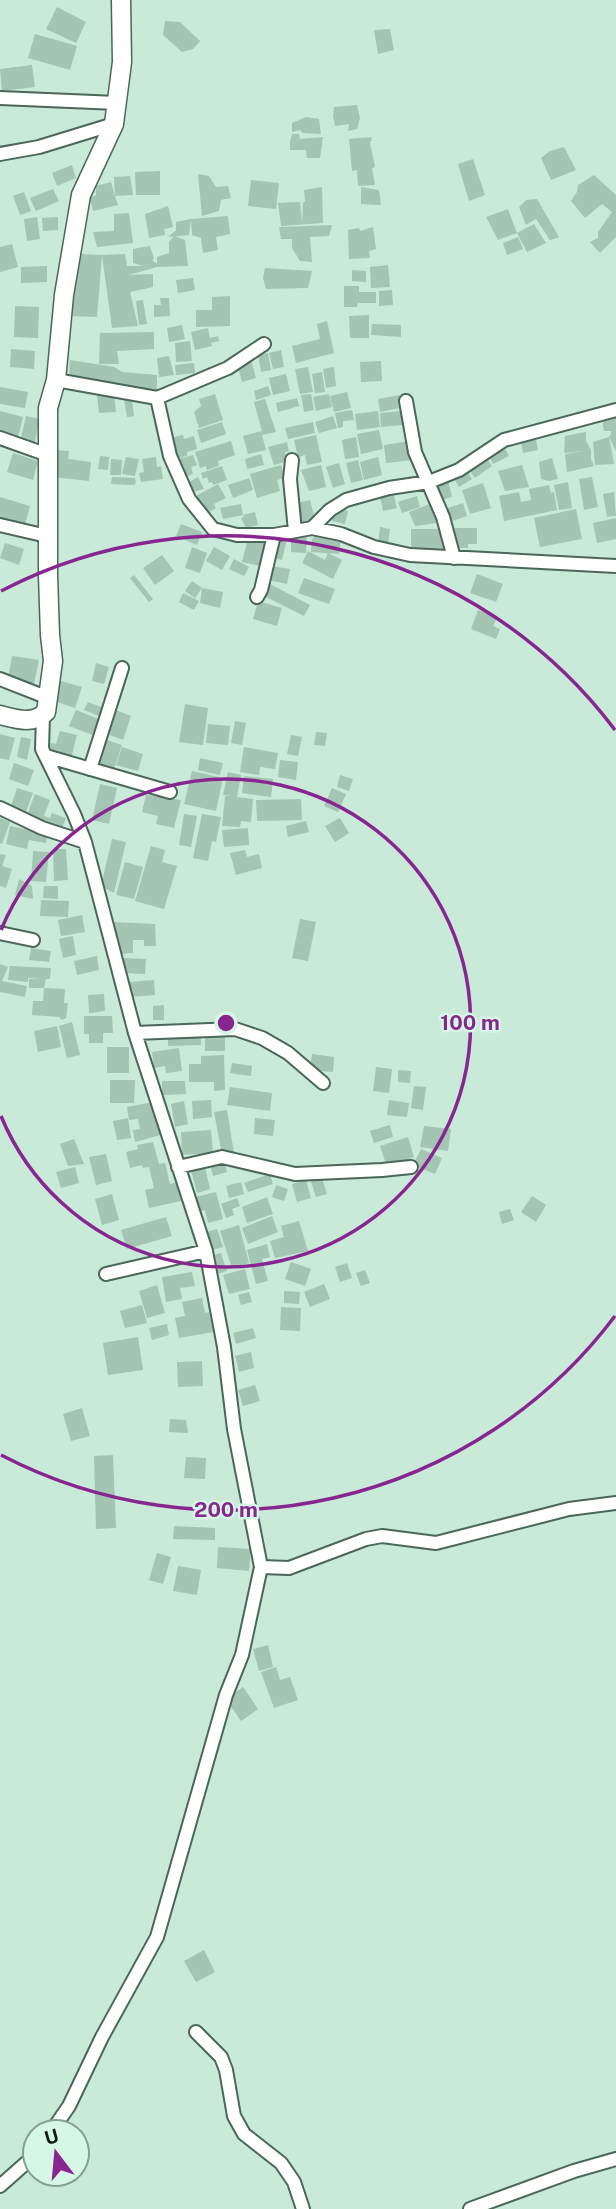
<svg xmlns="http://www.w3.org/2000/svg" width="616" height="2209" viewBox="0 0 616 2209" font-family="'Public Sans',sans-serif">
<rect width="100%" height="100%" fill="#c9e9d9"/>
<path fill="#a4c4b4" d="M57,7l29,15 -10,21 -30,-14z
M165,21l15,1 20,19 -7,8 -11,3 -19,-17z
M390,29l4,21 -16,4 -4,-24z
M35,34l42,12 -7,24 -42,-12z
M32,65l3,22 -33,4 -2,-22z
M357,105l3,13 -3,11 -9,2 1,-7 -14,2 -2,-10 1,-9z
M306,117l13,2 2,15 -18,-1 -3,-3 -8,2v-9z
M292,134h7l1,5 23,-2 -3,21h-13l-1,-8h-16v-9z
M372,137l-2,7 5,22 -3,3 3,16 -17,1 -1,-16 -5,1 -3,-32z
M564,147l12,23 -25,10 -10,-22 9,-7z
M473,159l12,36 -16,6 -11,-37z
M72,165l4,13 -19,8 -5,-13z
M160,171v24h-24l-1,-23z
M198,174l11,2 7,11 12,-1 3,12 -10,2 -2,11 -17,5z
M594,175l22,20v42l-16,16 -10,-11 8,-4v-6l14,-20 -10,-8 -17,14 -14,-17 6,-9 1,-7z
M130,176l3,19 -18,1 3,9 -25,6 -3,-13 6,-3v-9l15,-4 4,14 -1,-19z
M251,180l28,3 -3,26 -28,-3z
M322,187l1,36 -42,3 -3,-23 22,-1 2,21 1,-20 2,-2 -1,-11z
M361,187l18,3 2,15 -20,-1z
M53,189l6,12 -23,10 -6,-13z
M24,192l7,19 -11,4 -7,-19z
M537,199l22,38 -5,2 -4,1 -14,-21 -10,6 -7,-18 7,-7z
M168,206l5,21 -9,2 1,6 -16,3 -4,-24z
M508,209l9,24 -19,7 -12,-23z
M129,213l4,30 -36,4 -4,-15 21,-1v-17z
M228,216l2,18 -14,3 2,13 -15,3 -2,-15 -9,-3 -1,-16z
M37,217l3,22 -13,2 -3,-22z
M58,217v13l-15,1 -1,-13z
M191,219l-2,16 -21,2 8,-7v-8z
M534,224l12,19 -19,9 -10,-19z
M332,225l-3,11 -19,1 2,25 -12,-1 -8,-13v-9h-11l-2,-12z
M373,227l3,22 -7,2 1,7 -21,1 -1,-29 11,-2 1,3z
M174,236l11,4 3,26 -31,1 -29,8 25,-1v13l-23,5 8,34 -26,2 -10,-73 23,-1 2,12h16l-10,-3v-14l17,-3 4,13 -2,1 5,4v-7l12,-4v-11z
M518,237l5,12 -16,6 -4,-12z
M12,244l6,23 -18,5v-25z
M79,254l23,1 -5,62 -25,-1z
M388,265l2,22 -19,1 -1,-21z
M47,266v16l-26,1v-16z
M265,268l47,3 -4,17 -42,1 -3,-11z
M352,270l14,1v11l-14,-1z
M193,278l2,12 -17,3 -2,-13z
M344,286h15v6h17v11h-18l-1,4h-13z
M392,290l1,15 -14,1v-15z
M230,296v30l-34,1v-17h16v-13z
M160,298h9l1,18 -16,1v-12h7z
M143,300l4,24 -8,1 -3,-24z
M15,306l24,1 -1,31 -24,-1z
M369,315v23h-19l-1,-22z
M327,321l7,32 -38,10 -4,-17 28,-7 -3,-15z
M372,324l29,1v12l-30,-2z
M182,325l3,14 -16,3 -2,-14z
M208,328l2,10 8,-2 1,5 -8,2 1,3 -17,4 -4,-18z
M154,332v17l-37,2 2,13h-20l1,-31z
M190,341l2,20 -16,1 -1,-19z
M11,349l24,2 -1,18 -24,-2z
M281,350l3,17 -11,2 -4,-16z
M268,353l3,17 -10,2 -3,-17z
M169,356l5,19 -15,2 -2,-19z
M70,360l44,7 8,5 35,3v18l-39,-6 -49,-11z
M251,360l5,18 -14,4 -5,-18z
M381,361l1,20 -21,1 -1,-20z
M194,363l1,10 -19,2 -1,-10z
M308,367l5,25 -13,2 -5,-25z
M334,367l2,19 -10,2 -3,-19z
M322,372l3,20 -10,1 -3,-19z
M286,374l4,17 -17,4 -4,-17z
M268,386l3,9 -15,5 -2,-9z
M0,387l28,5 -3,16 -25,-4z
M347,392l4,16 -17,4 -4,-16z
M114,394l2,18 -17,1 -2,-18z
M215,394l8,26 -24,8 -5,-16 7,-6 -2,-7z
M311,394l3,16 -10,2 -3,-17z
M329,394l3,13 -16,4 -3,-14z
M400,395l1,9h-3l1,4 -19,4 -2,-13z
M132,398l2,18 -7,1 -3,-18z
M297,398l2,8 -21,6 -2,-9z
M265,399l11,33 -14,3 4,15 -18,4 -5,-18 19,-5 -8,-29z
M352,410l2,10 -11,1v6l-5,1 -3,-15z
M0,411l23,6 -5,20 -18,-5z
M378,411l2,16 -23,3 -2,-16z
M401,411l1,14 -21,2 -1,-14z
M616,413v38l-7,-14 5,27 -19,1 -2,-23 16,-5 2,-3v-3h-7l-2,-12z
M26,416l14,3 -6,26 -14,-3z
M333,416l4,12 -18,5 -4,-11z
M222,422l4,12 -25,9 -4,-13z
M313,422l2,11 -27,6 -3,-11z
M379,430l4,19 -22,5 -4,-20z
M586,432v9l5,9v9l3,7 -27,6 -2,-18 18,-3 -19,2 1,-17z
M535,434l3,16 -15,3 -3,-17z
M183,435l1,4 10,-3 3,13 -10,3v4l-12,3 -5,-21z
M316,435l6,27 -15,3 -2,-10 -7,2 -4,-17z
M356,437l3,20 -14,2 -3,-19z
M231,441l4,14 -17,6 1,5 -12,4 -1,-4 -6,2 -5,-16z
M410,441l2,19 -26,3 -2,-18z
M287,442l2,9 -4,1 3,9 -14,4 -6,-18z
M503,445l6,11 -16,8 -6,-11z
M55,450l14,1 -1,8 23,3 -2,19 -37,-4z
M13,453l25,8 -5,19 -26,-8z
M261,454l3,11 -17,4 -2,-10z
M193,455l4,10 -6,2 2,7 -12,4 -6,-18z
M484,455l8,11 -17,12 -8,-11z
M100,456l9,1 -1,13 -10,-1z
M126,457l13,2 -4,17 -13,-2z
M156,457l1,10 4,-1 2,13 -22,3 -2,-9 5,-1 -2,-13z
M378,457l4,18 -18,5 -4,-18z
M552,458l6,21 -9,2 -8,-2 -2,-17z
M111,459l11,1 -1,15h-11z
M358,460l5,20 -12,3 -5,-20z
M339,463l6,21 -12,4 -7,-21z
M281,465l4,13 -8,2 3,11 -23,7 -7,-24z
M321,465l5,22 -17,4 -8,-21z
M522,465l7,22 -24,4 -7,-20z
M222,466l5,14 -14,5 -1,-3 -3,1 -2,-6 -4,2 -2,-6z
M466,469l6,10 -13,8 -6,-10z
M112,477l23,1 1,5 -2,2 -23,-1z
M198,477l6,12 -11,3 -7,-8z
M592,477l6,30 -14,3 -5,-31z
M249,478l4,12 -20,8 -5,-13z
M448,480l4,17 -15,4 -4,-17z
M568,482l4,26 -13,2 -5,-25z
M483,483l8,25 -21,6 -8,-24z
M218,484l8,14 -12,6 2,4 -13,8 -9,-19z
M549,485l2,8 3,-1 3,18 -53,11 -5,-25 20,-4 2,10 10,-2 -2,-11z
M393,492l4,16 -14,3 -3,-15z
M614,492l2,24 -9,1 -4,-23z
M417,496l3,11 -18,6 -4,-11z
M0,497l30,9 -5,19 -25,-7z
M310,500l5,19 -13,3 -5,-19z
M463,503l4,13 -20,7 -5,-13z
M241,504l2,11 -20,4 -3,-11z
M430,504l7,19 -22,3 -6,-14z
M334,508l14,3 -3,13 -13,-3z
M576,509l6,30 -42,8 -6,-29z
M255,512l3,13 -12,3 -5,-10 3,-1 -1,-2z
M616,518v21l-19,4 -4,-20z
M181,524l21,8 -5,13 -21,-9z
M380,527l10,2 -2,15 -10,-1z
M451,528h26v16h-9v4h-12z
M411,529h34l-1,23h-33z
M291,532l16,1 -1,20 -15,-1z
M318,532l23,6 -2,16 -28,-2 1,-12z
M276,536l11,3 -5,21 -12,-3z
M248,539l18,4 -6,23 -18,-4z
M5,543l19,6 -5,16 -19,-7z
M192,547l15,6 -7,20 -15,-5z
M214,547l16,9 -8,14 -16,-9z
M308,551l17,9 3,-7 14,7 -9,19 -31,-16z
M162,555l12,16 -19,14 -12,-17z
M234,559l15,8 -5,9 -15,-7z
M271,566l19,3 -3,15 -19,-4z
M477,574l26,10 -7,18 -26,-9z
M134,575l19,24 -4,3 -19,-24z
M304,578l31,11 -6,15 -31,-11z
M192,581l10,7 -7,10 -10,-7z
M270,584l40,21 -6,11 -40,-20z
M202,588l21,4 -3,16 -20,-5z
M183,593l16,8 -5,9 -15,-8z
M258,601l24,7 -5,18 -24,-7z
M478,610l19,8 -4,8 7,3 -4,10 -25,-10z
M12,656l27,4 -5,24 -26,-5z
M96,663l13,4 -5,17 -12,-3z
M54,679l28,8 -7,21 -27,-9z
M88,702l16,6 -3,9 -17,-7z
M185,704l23,4 -5,37 -24,-3z
M113,709l18,7 -8,24 -19,-7z
M76,710l25,10 -6,16 -26,-10z
M235,721l11,2 -4,22 -11,-2z
M208,724l22,2 -2,19 -22,-2z
M60,731l17,4 -6,24 -22,-9 2,-7 5,1z
M316,732l11,1 -2,13 -11,-1z
M0,734l15,4 -6,22 -9,-2z
M291,735l11,2 -4,19 -11,-2z
M21,737l10,2 -4,21 -10,-3z
M104,739l18,6 -9,27 -18,-6z
M122,747l21,7 -5,17 -22,-6z
M244,747l34,6 -3,16 -15,-2 -1,8 -19,-3z
M200,758l23,5 -3,12 -22,-5z
M280,760l18,2 -2,18 -18,-3z
M14,763l20,7 -6,16 -19,-7z
M192,771l31,7 -7,33 -32,-7z
M228,772l13,3 -4,22 16,2 -2,23 -10,-1 -1,6 -18,-1 3,-30h8l-10,-1z
M340,775l13,4 -4,12 -12,-4z
M244,776l29,3 -2,18 -29,-4z
M100,784l17,4 -8,36 -17,-4z
M17,788l16,5 -7,19 -15,-6z
M332,788l14,6 -8,18 -14,-6z
M35,794l15,6 -6,16 6,2 2,-5 14,5 -6,15 -34,-15z
M146,795l35,5 -7,28 -18,-4 2,-8 -16,-4z
M301,799l1,21 -45,1 -1,-21z
M184,814l13,2 -6,31 -12,-2z
M202,814l19,3 -5,25 -4,-1 -4,20 -15,-3z
M0,818l10,4 -8,22 -2,-1z
M340,818l9,15 -14,9 -10,-16z
M306,821l3,11 -21,5 -2,-11z
M10,826l38,8 -2,9 -17,-3 -2,9 -21,-5z
M248,828l1,17 -25,2 -2,-17z
M112,839l14,3 -12,51 -13,-7z
M151,846l14,4 -3,12 15,4 -13,43 -29,-8z
M53,849h13l2,31 -14,1z
M245,850l2,7 12,-3 3,14 -26,7 -6,-22z
M33,851l16,1 -3,30 -15,-1z
M0,854l6,1 -4,11 10,3 -6,19 -6,-2z
M125,862l18,5 -9,32 -18,-4z
M19,879l13,7 1,13 -18,-4z
M44,886h14v13l-15,-1z
M41,900l28,1 -1,16 -28,-1z
M82,915l3,17 -24,4 -3,-16z
M300,919l16,3 -8,39 -16,-3z
M113,922l42,2 1,22h-12v-6h-11v13l-14,1 -1,-18 -4,-1z
M73,936l3,19 -13,3 -4,-19z
M31,948l20,3 -2,11 -20,-2z
M97,956l2,14 -22,5 -3,-14z
M124,958l22,1 -1,15 -22,-1z
M0,964l8,3 -6,14 25,5 -2,11 -25,-5z
M10,966l41,2 -1,11h-4l-2,9h-15v-9h11l-12,-1v4l-20,-2z
M154,980l1,15 -25,2 -1,-15z
M44,988l21,1 -1,14h4l-2,15 -4,2 -3,-3 -27,-2 1,-14h10z
M104,994l1,17 -16,2 -1,-18z
M164,1005v15h-11v-14z
M84,1016h28l1,17h-10v10h-14v-9h-5z
M72,1022l8,33 -13,3 -8,-32z
M57,1026l4,21 -23,5 -4,-21z
M201,1032v13l-33,1v-13z
M205,1036l20,1v14h-20z
M107,1047h22v26h-22z
M179,1048l3,23 -16,2 -1,-7 -11,2 -2,-16z
M312,1054l22,3 -1,15 -23,-2z
M224,1055l1,35 -11,1v-9h-25v-18h12v-8z
M232,1063l20,3 -1,10 -21,-3z
M376,1067l16,2 -3,24 -16,-2z
M398,1070l13,1 -1,12 -12,-1z
M110,1080h25l-1,23h-24z
M162,1081h23l1,13 -24,1z
M414,1086l12,1 -3,23 -12,-2z
M230,1087l42,6 -2,18 -43,-6z
M211,1100l1,17 -19,2 -1,-18z
M389,1100l20,3 -2,14 -20,-2z
M184,1101l4,23 -13,3 -4,-23z
M153,1102l11,32 -29,8 -2,-12 7,-1 -2,-10 -9,1 -2,-13z
M227,1110l7,43 -12,2 -8,-43z
M128,1118l3,20 -14,2 -4,-19z
M255,1118l20,2 -2,16 -19,-2z
M390,1125l3,12 -19,6 -4,-12z
M424,1126l27,3 -3,22 -28,-4z
M211,1130l2,23 -31,2 -1,-23z
M408,1137l6,20 -27,10 -7,-21z
M74,1139l10,25 -16,2 -8,-22z
M153,1142l6,22 6,-1 5,21 7,-2 4,19 -32,7 -4,-18 9,-2 -5,-21 -6,1 -1,-3 -12,3 -4,-16 12,-3 -1,-4z
M421,1149l21,9 -7,16 -22,-9z
M106,1154l6,27 -16,4 -7,-28z
M224,1160l3,12 -14,4 -3,-12z
M75,1167l4,16 -18,5 -5,-16z
M205,1167l5,22 -13,4 -6,-23z
M270,1174l3,10 -25,8 -4,-9z
M321,1175l6,19 -11,3 -6,-19z
M306,1180l5,18 -14,4 -5,-18z
M241,1182l3,12 -15,4 -3,-12z
M276,1185l12,4 -4,12 -12,-4z
M216,1192l7,27 -15,4 -3,-13 -10,3 -4,-15z
M112,1194l7,26 -17,5 -7,-26z
M532,1196l14,9 -10,17 -15,-10z
M267,1197l6,17 -26,9 -5,-16z
M237,1198l3,8 -8,3 2,6 -8,3 -5,-14z
M510,1209l4,11 -12,4 -3,-12z
M272,1216l6,16 -30,12 -6,-16z
M166,1217l6,19 -45,13 -6,-19z
M299,1221l9,30 -33,7 -5,-17 14,-4 -3,-11z
M239,1225l10,38 -17,5 -12,-37z
M217,1229l6,18 -14,4 -5,-18z
M267,1244l3,13 -8,2 6,22 -12,3 -9,-34z
M221,1253l6,18 -10,3 -6,-18z
M291,1262l20,7 -6,17 -20,-7z
M347,1263l5,15 -12,4 -5,-15z
M245,1269l5,20 -21,5 -6,-19z
M365,1270l5,13 -9,3 -5,-13z
M192,1272l3,14 -15,2 2,11 -16,3 -4,-25z
M324,1284l6,15 -20,8 -6,-15z
M157,1285l8,28 -18,5 -8,-27z
M284,1291l16,1 -1,12 -15,-1z
M249,1292l3,10 -11,3 -3,-10z
M202,1298l3,15 4,-1 4,20 -34,6 -4,-20 10,-2 -3,-14z
M142,1305l5,18 -22,5 -5,-17z
M281,1307l20,1 -1,23 -20,-1z
M167,1324l2,11 -17,5 -3,-12z
M253,1328l3,10 -20,6 -3,-11z
M138,1337l5,33 -35,5 -5,-32z
M251,1352l3,16 -15,4 -4,-16z
M202,1361l1,25 -25,1 -1,-25z
M255,1385l5,16 -17,5 -5,-16z
M82,1408l8,28 -19,5 -8,-27z
M170,1419l16,1 2,13 -19,-1z
M113,1455l3,73 -20,1 -2,-73z
M186,1457l20,1 -1,21 -21,-1z
M217,1502v16h-15v-15z
M174,1526l41,2v12l-42,-1z
M218,1547l33,2 -2,22 -32,-3z
M157,1553l14,4 -8,27 -14,-4z
M178,1566l23,4 -4,25 -24,-4z
M268,1645l5,22 -14,4 -6,-22z
M276,1667l4,13 10,-3 8,23 -24,8 -13,-36z
M243,1687l15,22 -17,12 -15,-22z
M204,1950l11,22 -19,10 -12,-21z"/>
<g fill="none" stroke-linecap="round" stroke-linejoin="round">
<defs>
<path id="street" d="M0,98l117,5
M0,154l39,-7 75,-23
M56,380l101,18 13,58 19,43 24,30 24,6h37l38,-7 29,6 33,13 36,8 206,11
M157,398l71,-30 36,-24
M406,401l9,51 28,65 11,41
M0,438l48,17
M292,460l-2,19 5,52
M0,525l47,11
M312,528l18,-18 16,-10 43,-12 40,-6 30,-12 45,-30 112,-30
M257,597l4,-7 13,-55
M0,679l46,18
M43,715l-1,34 32,65 11,28 50,191 71,218 18,96 10,82 27,138 -19,88 -16,40 -69,242 -55,100 -33,69 -18,26
M46,756l124,36
M90,769l32,-101
M0,808l42,20 43,14
M0,933l33,7
M135,1033l100,-4 27,9 26,15 35,30
M178,1167l44,-10 73,17 87,-4 29,-3
M106,1274l100,-23
M261,1567l28,1 77,-29 16,-3 54,7 133,-34 47,-6
M196,2032l25,25 5,13 8,46 10,18 37,29 13,19 9,27
M0,2186l35,-31
M470,2209l104,-38 42,-12"/>
<path id="secondary" d="M0,715c16,4 33,10 46,-3l7,-51 -3,-26 -2,-60v-167l8,-28 8,-85 17,-100 33,-71 8,-62 -1,-62"/>
</defs>
<use href="#street" stroke="#4a675a" stroke-width="16"/>
<use href="#secondary" stroke="#4a675a" stroke-width="21"/>
<use href="#street" stroke="#fff" stroke-width="12"/>
<use href="#secondary" stroke="#fff" stroke-width="18"/>
</g>
<g fill="none" stroke="#87268f" stroke-width="3.5">
<path d="M1 930A244 244 0 1 1 1 1116"/>
<path d="M615 1316A487 487 0 0 1 1 1455M1 591A487 487 0 0 1 615 730"/>
</g>
<circle cx="226" cy="1023" r="10" fill="#87268f" stroke="#d6f6e6" stroke-width="3.5"/>
<g font-size="21" text-anchor="middle" font-weight="bold" fill="#87268f" stroke="#d6f6e6" stroke-width="5" stroke-linejoin="round" paint-order="stroke">
<text x="470" y="1030">100 m</text>
<text x="226" y="1517">200 m</text>
</g>
<g transform="translate(56 2153) rotate(344)"><circle r="33" fill="#d6f6e6" stroke="#879f93" stroke-width="2"/>
<path d="M0-5L12 26L0 18L-12 26Z" fill="#87268f"/>
<text y="-10" font-size="19" font-weight="bold" text-anchor="middle" fill="#101c16">U</text>
</g>
</svg>
